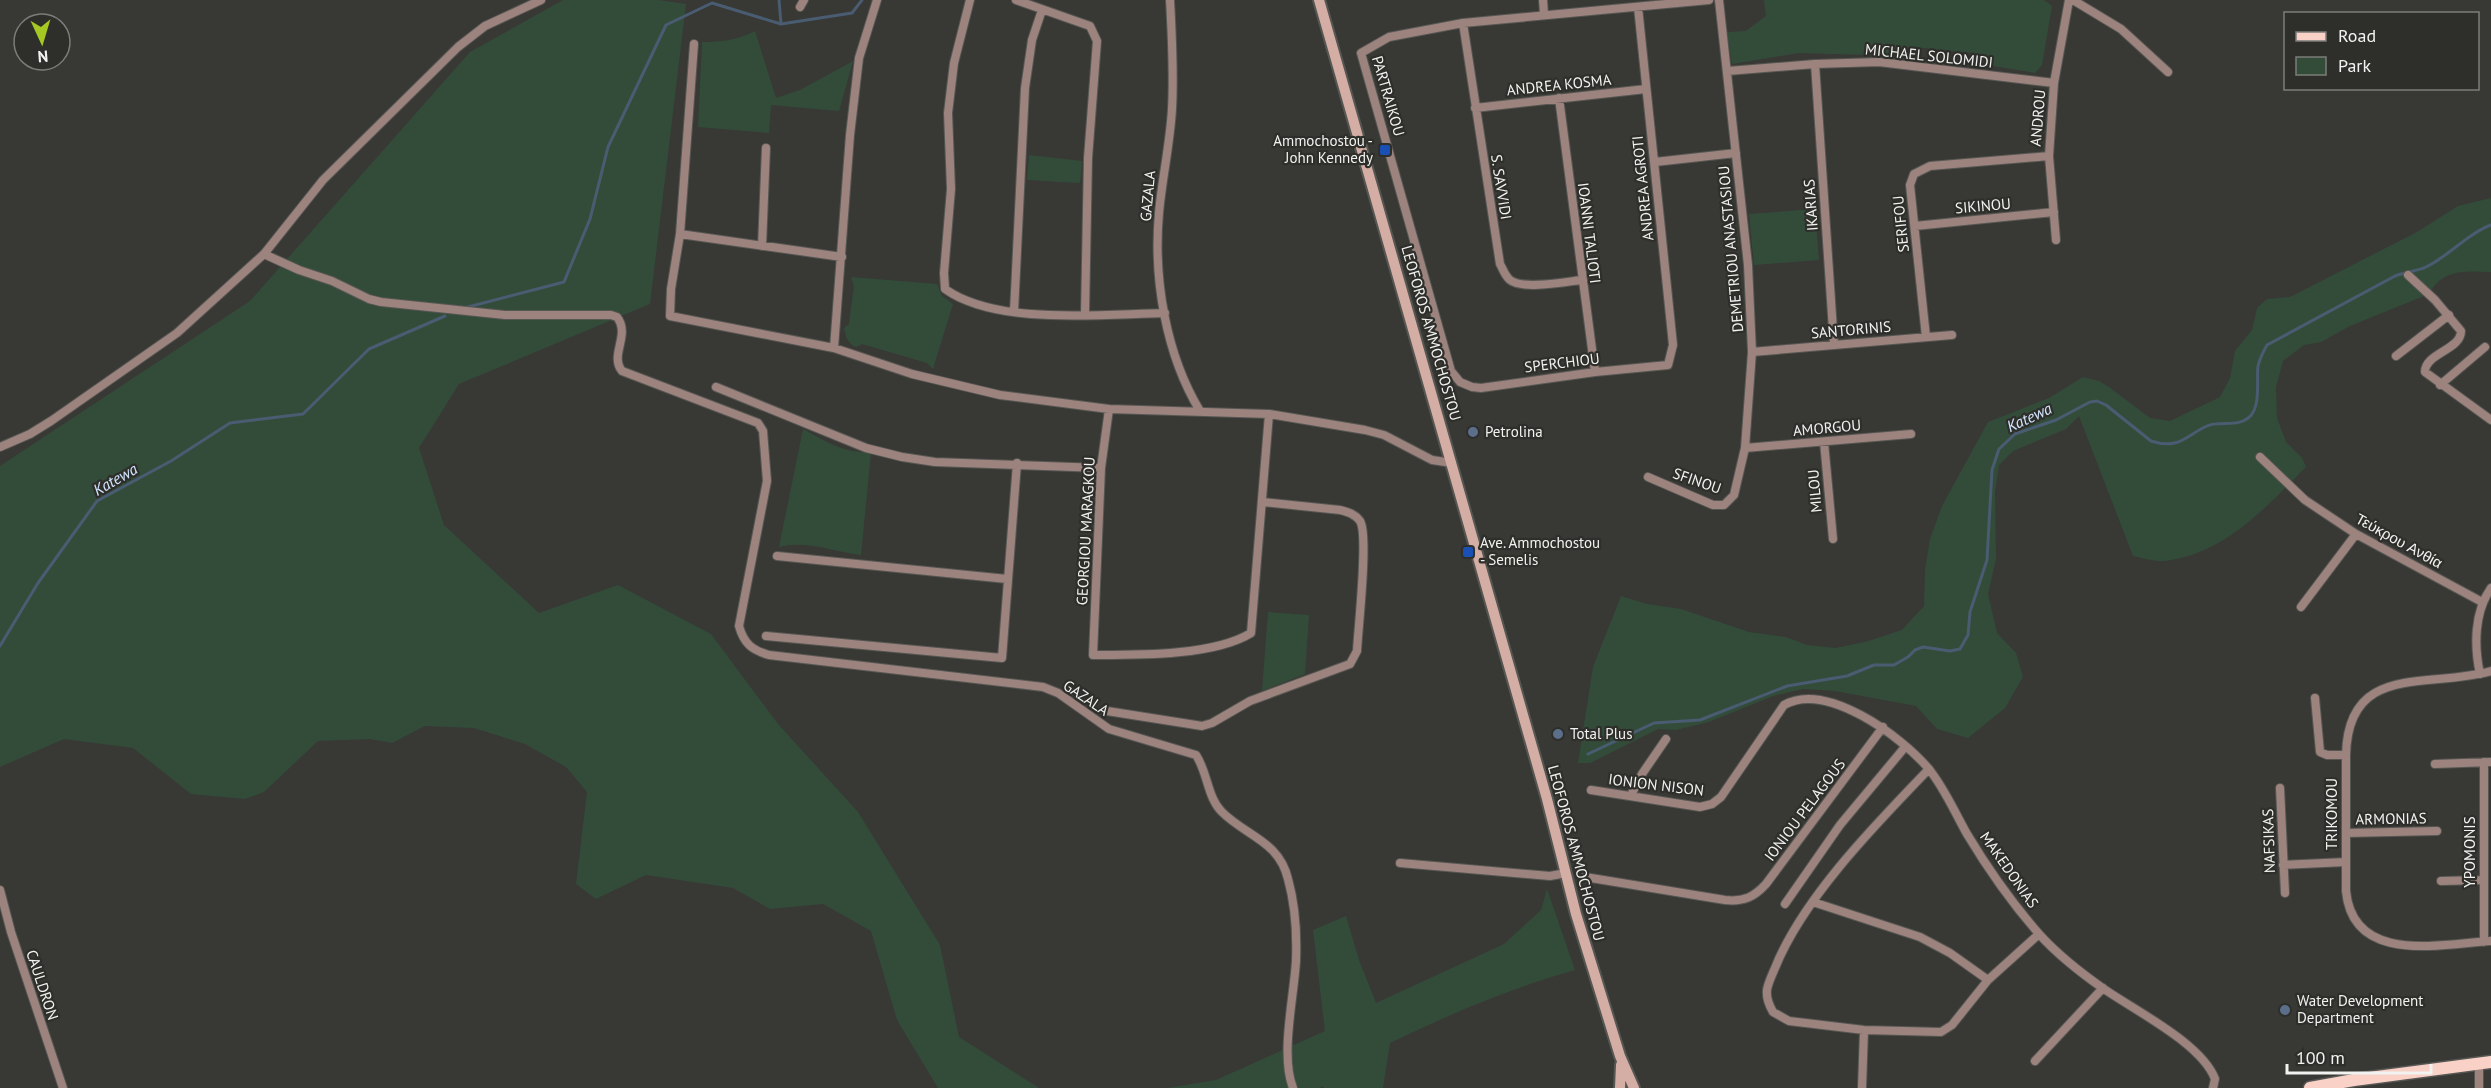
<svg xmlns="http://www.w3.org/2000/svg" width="2491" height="1088" viewBox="0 0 2491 1088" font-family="'PT Sans',sans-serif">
<rect width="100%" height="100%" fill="#383835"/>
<path fill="#334c3a" d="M563,0h96l27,4 -36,300 -191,80 -40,64 25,77 95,88 79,-28 93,49 67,90 80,88 82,133 19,92 80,51h-101l-41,-68 -26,-89 -48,-27 -53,5 -37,-21 -87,-13 -50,24 -20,-15 11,-92 -21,-25 -41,-23 -51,-16 -49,-2 -33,17 -22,-4 -52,2 -54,51 -19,7 -54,-5 -58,-46 -69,-9 -64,28v-301l250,-165 220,-249z
M1764,0h280l8,6 -10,59 -7,8 -54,-9 -7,-11 -60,-6 -11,9 -104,-3 -67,11 -5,-32 19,-1 20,-15z
M755,31l21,67 24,-8 53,-29 -14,50 -68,-6 -2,28 -71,-6 4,-85c20,0 35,-2 53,-11z
M1029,155l53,6 -2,22 -53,-3z
M2491,198v74c-26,-1 -49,-3 -62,22l-79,32 -29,16 -17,3 -21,16 -7,26 1,31 9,24 16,16 4,9c-41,41 -80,86 -141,94 -9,1 -22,-3 -32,-5l-54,-140 -13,13 -53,22 -14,14 -4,27 1,67 -8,35 9,39 19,20 7,24 -18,31 -37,30 -31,-9 -21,-23 -81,-15 -32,-2 -30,7 -64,26 -33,8 -18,-1 -68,34h-12l15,-96 28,-71 26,8 34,5 68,23 37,5 21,8 28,3 30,-6 37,-12 22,-24 1,-36 5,-31 12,-33 46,-84 61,-24 34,-21 16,4 10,6 41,31 20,3 50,-24 10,-19 5,-27 17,-21 5,-22 10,-9 23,-2 127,-65 41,-26z
M1815,209l4,51 -65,5 -5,-51z
M851,277l86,7 5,12 11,8 -20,65 -6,-6 -65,-19 -6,3c-9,-4 -10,-10 -12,-19l5,-4 5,-38z
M803,429c25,14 39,23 68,24l-10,102c-28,-3 -53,-15 -82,-8z
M1268,612l41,3 -4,59 -43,17z
M1547,889l28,81c-64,18 -125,44 -185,73l-7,45h-59l-1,-2 -3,2h-153l49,-8 109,-49 -12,-101 33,-14 13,44 17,43 128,-59 37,-34z"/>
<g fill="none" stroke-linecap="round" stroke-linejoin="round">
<path stroke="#495c71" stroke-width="3" d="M779,0l2,24
M464,308l100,-26 26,-63 18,-72 58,-122 46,-22 69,21 71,-11 10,-13
M0,646l38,-63 59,-82 74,-40 59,-38 73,-9 66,-65 76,-33
M1588,754l66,-31 46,-3 87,-34 60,-10 27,-11h20l14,-8 7,-7 8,-3 27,4 10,-2 8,-14 2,-23 17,-52 5,-90 7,-21 16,-15 41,-14 34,-18 7,-1 9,4 45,36c28,9 34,-5 56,-15 11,-5 25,0 36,-5 20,-7 13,-39 15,-55 2,-8 5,-14 9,-21l128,-69c10,-4 23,-5 31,-9 23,-11 41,-33 65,-42"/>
<defs>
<path id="minor" d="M970,0l-16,63 -6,50 3,76 -7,84 1,16c52,37 157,25 220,24
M1016,0l74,26 7,15 -9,117 -3,156
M1170,0c2,36 4,73 2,109 -2,35 -10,70 -13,104 -6,66 7,142 41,198
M1543,0l1,14
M2073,0l48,29 47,43
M800,7l4,-7
M1638,7l35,338 -5,20 -73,7 -114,16 -9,-1 -12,-5 -9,-11 -90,-318 28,-16 74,-14 246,-23
M1463,23l37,241c3,5 5,12 10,16 13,10 55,2 71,0
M694,44l-14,190 -9,55 -1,27 164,32 78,26 88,21 109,14 160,5 96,16 19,5 48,25 20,3
M1815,64l19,281
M1728,71l87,-7 64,-2 175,21
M1559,98l36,274
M1475,108l171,-19
M1655,162l81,-9
M1915,226l139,-14
M680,234l162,23
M2056,240l-7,-84 5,-73 15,-83
M762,246l4,-98
M264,254l35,16 33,11 37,18 12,3 124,13h106l6,2c14,18 -8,38 5,54l136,52 5,8 4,50 -28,145c5,18 13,24 30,29l274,32 15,6 51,36 87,26c12,18 11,42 26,57 24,24 57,29 66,67 7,25 9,56 8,82 -2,36 -16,94 -3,127
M2408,275l27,25 26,31c0,19 -36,22 -36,41l66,48
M1014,312l11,-224 7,-48 10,-30
M1926,337l-16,-152 4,-11 16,-8 119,-10
M834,348l16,-213 9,-77 18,-58
M1752,352l200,-17
M2396,356l53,-41
M2440,385l45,-38
M716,387l150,61 36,9 33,5 166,6
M1109,409l-8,59 -8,187c44,0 121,1 158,-22l18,-219
M1824,442l9,97
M0,447l30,-13 21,-13 126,-88 87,-79 59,-74 135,-133 27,-21 56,-26
M1745,448l166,-14
M2260,457l45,43 51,34 126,68
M1648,477l65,28h11l10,-10 11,-47 7,-96 -4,-87 -29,-265
M777,556l230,23
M2301,607l55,-73
M766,636l236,22 15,-195
M2491,671c-63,18 -143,-9 -145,84v136c7,74 95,53 145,50
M2480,674c-6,-28 -6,-62 11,-86
M2315,698l5,54 7,3h19
M1107,711l95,15 10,-3 38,-22 100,-37 7,-13c1,-22 12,-116 3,-130 -5,-7 -12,-9 -20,-11l-77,-8
M2484,762v180
M2435,764l56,-2
M1929,769c-53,55 -126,129 -154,199 -3,7 -7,15 -8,22 -1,8 2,15 6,22l16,9 75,9 77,2 11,-7 36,-45 51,-46
M2280,788l5,105
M1591,790l109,17 12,-3 9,-7 63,-92c42,-24 117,31 144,63 16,19 27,45 39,66 21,35 45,69 72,100 19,21 42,39 65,55 32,22 98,55 111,90l-2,9
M1631,795l11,-21 24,-35
M2346,833l91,-2
M1400,863l150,13 16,-3
M2283,865l63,-3
M1585,877l140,23c19,2 29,-3 41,-16l117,-157
M2441,881l43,-1
M0,890l11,42 52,156
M1813,902l107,35 30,16 38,27
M1785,904l55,-79 65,-78
M2035,1061l68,-73
M2479,1064v24
M1862,1088l2,-58"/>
<path id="secondary" d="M1319,0l228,799 29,115 44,142 14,32
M1620,1088l1,-23"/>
<path id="primary" d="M2310,1088l44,-8 137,-18"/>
</defs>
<use href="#minor" stroke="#565653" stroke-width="10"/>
<use href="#secondary" stroke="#565653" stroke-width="14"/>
<use href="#primary" stroke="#565653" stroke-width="15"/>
<use href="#minor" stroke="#9c837d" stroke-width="8"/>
<use href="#secondary" stroke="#d4aea4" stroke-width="10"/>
<use href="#primary" stroke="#f9d1c7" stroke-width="12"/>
</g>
<g fill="#1a4fb4" stroke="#2e2e2b" stroke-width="2">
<rect x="1379" y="144" width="12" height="12" rx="3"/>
<rect x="1462" y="546" width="12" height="12" rx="3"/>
</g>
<g fill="#5c6f8a" stroke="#2e2e2b" stroke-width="2">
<circle cx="1473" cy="432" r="6"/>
<circle cx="1558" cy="734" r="6"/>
<circle cx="2285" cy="1010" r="6"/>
</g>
<g text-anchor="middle" stroke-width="4.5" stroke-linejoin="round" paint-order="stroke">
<g font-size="15" fill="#f2f2f0" stroke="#2e2e2b">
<text transform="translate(1929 56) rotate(6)" y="5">MICHAEL SOLOMIDI</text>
<text transform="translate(1559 85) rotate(-6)" y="5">ANDREA KOSMA</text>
<text transform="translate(1388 96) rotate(74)" y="5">PARTRAIKOU</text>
<text transform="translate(2038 118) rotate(-85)" y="5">ANDROU</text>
<text transform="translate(1501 187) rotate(81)" y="5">S. SAVVIDI</text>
<text transform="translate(1643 188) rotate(-96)" y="5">ANDREA AGROTI</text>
<text transform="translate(1148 196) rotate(-85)" y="5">GAZALA</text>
<text transform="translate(1811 205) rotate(-94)" y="5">IKARIAS</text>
<text transform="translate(1983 206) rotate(-5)" y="5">SIKINOU</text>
<text transform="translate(1901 224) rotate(-96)" y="5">SERIFOU</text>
<text transform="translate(1589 233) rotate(83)" y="5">IOANNI TALIOTI</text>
<text transform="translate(1731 249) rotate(-95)" y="5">DEMETRIOU ANASTASIOU</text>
<text transform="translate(1851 330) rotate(-5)" y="5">SANTORINIS</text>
<text transform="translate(1431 333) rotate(74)" y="5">LEOFOROS AMMOCHOSTOU</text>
<text transform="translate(1562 363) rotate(-7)" y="5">SPERCHIOU</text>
<text transform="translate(1827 428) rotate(-5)" y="5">AMORGOU</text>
<text transform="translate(1697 481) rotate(19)" y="5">SFINOU</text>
<text transform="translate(1815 491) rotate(-95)" y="5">MILOU</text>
<text transform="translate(1086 531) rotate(-87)" y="5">GEORGIOU MARAGKOU</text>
<text transform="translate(2399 541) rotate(29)" y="5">Τεύκρου Ανθία</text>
<text transform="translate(1086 698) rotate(34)" y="5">GAZALA</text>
<text transform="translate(1656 785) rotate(7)" y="5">IONION NISON</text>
<text transform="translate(1805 810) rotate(-53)" y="5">IONIOU PELAGOUS</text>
<text transform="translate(2332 814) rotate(-90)" y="5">TRIKOMOU</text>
<text transform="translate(2391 819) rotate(-1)" y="5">ARMONIAS</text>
<text transform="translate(2269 841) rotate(-92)" y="5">NAFSIKAS</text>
<text transform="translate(2470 852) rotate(-90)" y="5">YPOMONIS</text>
<text transform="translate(1576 853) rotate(75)" y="5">LEOFOROS AMMOCHOSTOU</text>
<text transform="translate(2009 870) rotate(55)" y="5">MAKEDONIAS</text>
<text transform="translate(42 985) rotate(72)" y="5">CAULDRON</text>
</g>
<g font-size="15" fill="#f2f2f0" stroke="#2e2e2b" text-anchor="start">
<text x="1373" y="146" text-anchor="end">Ammochostou -<tspan x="1373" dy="17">John Kennedy</tspan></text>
<text x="1485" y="437">Petrolina</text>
<text x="1480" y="548">Ave. Ammochostou<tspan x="1480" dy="17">- Semelis</tspan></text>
<text x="1570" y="739">Total Plus</text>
<text x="2297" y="1006">Water Development<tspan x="2297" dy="17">Department</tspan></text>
</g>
<g font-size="16" font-style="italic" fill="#d2e7ff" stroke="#2e2e2b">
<text transform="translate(2029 417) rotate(-25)" y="6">Katewa</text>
<text transform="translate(115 479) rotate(-30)" y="6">Katewa</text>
</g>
</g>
<rect x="2284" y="12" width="195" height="78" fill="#2e2e2b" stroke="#7c7c7a" stroke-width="1.5"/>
<rect x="2296" y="32" width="30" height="9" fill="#f9d1c7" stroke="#7c7c7a" stroke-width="1.5"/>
<text x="2338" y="42" font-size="18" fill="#f2f2f0">Road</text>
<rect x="2296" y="57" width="30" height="18" fill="#334c3a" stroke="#7c7c7a" stroke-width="1.5"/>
<text x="2338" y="72" font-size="18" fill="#f2f2f0">Park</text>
<g transform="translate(42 42) rotate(176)"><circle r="28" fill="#2e2e2b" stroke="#7c7c7a" stroke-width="1.5"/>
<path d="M0-4.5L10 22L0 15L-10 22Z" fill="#a5c822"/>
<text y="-9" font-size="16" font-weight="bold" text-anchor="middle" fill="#f2f2f0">N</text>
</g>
<path d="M2287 1064v9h144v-9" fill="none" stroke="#f2f2f0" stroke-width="3"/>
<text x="2296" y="1064" font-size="18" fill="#f2f2f0" stroke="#2e2e2b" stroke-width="4.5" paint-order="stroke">100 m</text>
</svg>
